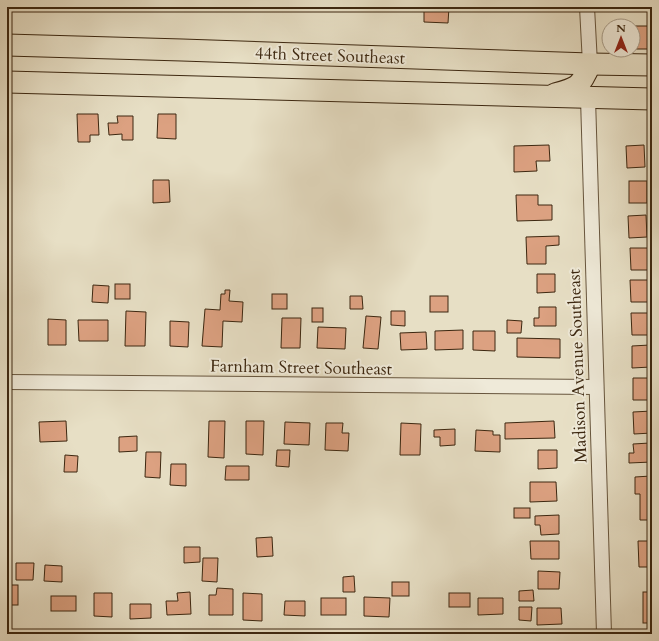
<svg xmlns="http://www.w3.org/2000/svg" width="659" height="641" font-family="Cardo,serif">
  <rect width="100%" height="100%" fill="#e7dfc5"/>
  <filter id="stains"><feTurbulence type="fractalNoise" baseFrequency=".005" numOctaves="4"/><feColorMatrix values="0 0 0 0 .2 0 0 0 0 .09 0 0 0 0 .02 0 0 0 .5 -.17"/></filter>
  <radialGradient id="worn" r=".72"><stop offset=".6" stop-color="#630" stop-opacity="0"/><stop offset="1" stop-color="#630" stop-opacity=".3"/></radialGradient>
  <g fill="#dca181" stroke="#3c2710">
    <path d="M424,7H449L448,23L424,22Z"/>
    <path d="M623,26H652V49H633V26Z"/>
    <path d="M77,114H98L99,135H90V142H78Z"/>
    <path d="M158,114H176V139L157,138Z"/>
    <path d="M117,116H133V140H122V134L109,135L108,123H118Z"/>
    <path d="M549,145L550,161H536L537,171L514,172V146Z"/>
    <path d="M644,145L645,167L627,168L626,146Z"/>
    <path d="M153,180H169L170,202L153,203Z"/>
    <rect x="629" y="181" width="18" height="22"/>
    <path d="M516,195H538V205H552V220L517,221Z"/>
    <path d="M646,215L647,237L629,238L628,216Z"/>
    <path d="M559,236V245L546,246V264H527L526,237Z"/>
    <path d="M630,248H648L649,270H631Z"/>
    <path d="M537,274H555V292L537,293Z"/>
    <path d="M630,280H648L649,302H631Z"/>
    <rect x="115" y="284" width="15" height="15"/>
    <path d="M93,285L109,286L108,303L92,302Z"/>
    <path d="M225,290H230L229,301L243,302L242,322L223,321L222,347L202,346L205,309L220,310L221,294H225Z"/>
    <rect x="272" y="294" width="15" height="15"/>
    <path d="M350,296H362L363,309H350Z"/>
    <rect x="430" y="296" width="18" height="16"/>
    <path d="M539,307H556V326H534V318H539Z"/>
    <rect x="312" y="308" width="11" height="14"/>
    <path d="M126,311L146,312L145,346H125Z"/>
    <path d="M391,311H405V326L391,325Z"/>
    <path d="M631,313H650V335H632Z"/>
    <path d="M366,316L381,317L378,349L363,348Z"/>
    <path d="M282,318H301L300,348H281Z"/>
    <path d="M48,319L66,320V345H48Z"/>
    <path d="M78,320H108V341H79Z"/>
    <path d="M507,320L522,321L521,333H507Z"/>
    <path d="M170,321L189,322L188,347L170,346Z"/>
    <path d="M318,327L346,328L345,349L317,348Z"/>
    <path d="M463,330V349L435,350V331Z"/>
    <path d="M473,331H495V351L473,350Z"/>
    <path d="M426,332L427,349L401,350L400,333Z"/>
    <path d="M517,338L560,339V358L517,357Z"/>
    <path d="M650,345L651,367L632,368V346Z"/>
    <path d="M633,378H651L652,400H633Z"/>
    <path d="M652,411V433L634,434L633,412Z"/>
    <path d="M66,421L67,441L40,442L39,422Z"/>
    <path d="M209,421H225L224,458L208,457Z"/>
    <path d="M246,421H264L263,455L246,454Z"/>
    <path d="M554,421L555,438L505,439V423Z"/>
    <path d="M285,422L310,423L309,445L284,444Z"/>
    <path d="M326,423H343L342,433H349L348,451L325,450Z"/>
    <path d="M401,423L421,424L420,455H400Z"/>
    <path d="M455,429V445L440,446V437H434V430Z"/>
    <path d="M476,430L493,431V435H500V452L475,451Z"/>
    <path d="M137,436V451L119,452V437Z"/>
    <path d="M650,443V450H652V462L629,463V453H634L633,444Z"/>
    <path d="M277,450H290L289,467L276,466Z"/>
    <path d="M538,450H557V468L538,469Z"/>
    <path d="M146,452H161L160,478L145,477Z"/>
    <path d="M65,455L78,456L77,472H64Z"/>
    <path d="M171,464H186V486L170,485Z"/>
    <path d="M226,466H249V480H225Z"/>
    <path d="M651,476L652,520H640V494H635V477Z"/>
    <path d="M530,482H556L557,501L530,502Z"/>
    <rect x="514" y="508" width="16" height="10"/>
    <path d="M559,515V534L541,535L540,525H535V516Z"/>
    <path d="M272,537L273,556L257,557L256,538Z"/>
    <path d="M530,541H559V559H531Z"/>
    <path d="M638,541H652V567H639Z"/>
    <path d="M184,547H200V562L184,563Z"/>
    <path d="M203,558H218L217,582L202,581Z"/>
    <path d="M16,563H34L33,580H16Z"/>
    <path d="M45,565L62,566V582L44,581Z"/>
    <path d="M538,571L560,572L559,589H538Z"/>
    <path d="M354,576L355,592H343V577Z"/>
    <rect x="392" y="582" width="17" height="14"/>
    <rect x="7" y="585" width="11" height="20"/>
    <path d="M217,588L233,589V615H209V595H216Z"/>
    <path d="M533,590L534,601H519V591Z"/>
    <path d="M190,592L191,614L167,615L166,601H178L177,593Z"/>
    <rect x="643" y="592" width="9" height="31"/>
    <path d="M94,593H112V617L94,616Z"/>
    <path d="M243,593L262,594V621L243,620Z"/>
    <rect x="449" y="593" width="21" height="14"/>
    <rect x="51" y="596" width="25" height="15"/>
    <path d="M364,597L390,598L389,617L364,616Z"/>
    <rect x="321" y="598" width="25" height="17"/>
    <path d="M478,598H503V614L478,615Z"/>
    <path d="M285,601H305V616L284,615Z"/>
    <path d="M130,604H151V618L130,619Z"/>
    <path d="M519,607H532L531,621L519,620Z"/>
    <path d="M537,608H561L562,624L537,625Z"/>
  </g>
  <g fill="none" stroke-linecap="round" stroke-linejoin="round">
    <defs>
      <g id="street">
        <path d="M587,7L590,64"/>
        <path d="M588,98L604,634"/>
        <path d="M7,382L596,387"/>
      </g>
      <g id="primary">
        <path d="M7,45L182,50L590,64L652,65"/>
        <path d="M7,82L652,99"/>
        <path d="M555,94C577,88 581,87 590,64"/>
      </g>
    </defs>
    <use href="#street" stroke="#67553d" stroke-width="16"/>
    <use href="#primary" stroke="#3c2710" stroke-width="23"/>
    <use href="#street" stroke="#efead9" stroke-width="14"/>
    <use href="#primary" stroke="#e7dfc5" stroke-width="21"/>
  </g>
  <g text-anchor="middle" stroke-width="4" stroke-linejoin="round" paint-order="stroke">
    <g font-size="17" fill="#3c2710" stroke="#efead9">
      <text transform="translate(330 55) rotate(2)" y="6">44th Street Southeast</text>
      <text transform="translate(577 366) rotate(-92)" y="6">Madison Avenue Southeast</text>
      <text transform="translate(301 367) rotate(1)" y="6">Farnham Street Southeast</text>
    </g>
  </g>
  <rect width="659" height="641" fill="none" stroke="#e7dfc5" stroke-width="24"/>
  <rect x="8" y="8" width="643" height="625" fill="none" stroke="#3c2710" stroke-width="2"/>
  <rect x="12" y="12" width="635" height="617" fill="none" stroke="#3c2710"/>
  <g transform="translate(621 38)"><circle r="19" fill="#efead9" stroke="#a79c89"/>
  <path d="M0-3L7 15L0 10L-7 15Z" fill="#8f2418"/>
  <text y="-6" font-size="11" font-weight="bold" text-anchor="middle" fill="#3c2710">N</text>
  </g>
  <rect width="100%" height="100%" filter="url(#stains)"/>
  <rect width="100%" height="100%" fill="url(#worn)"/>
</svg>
